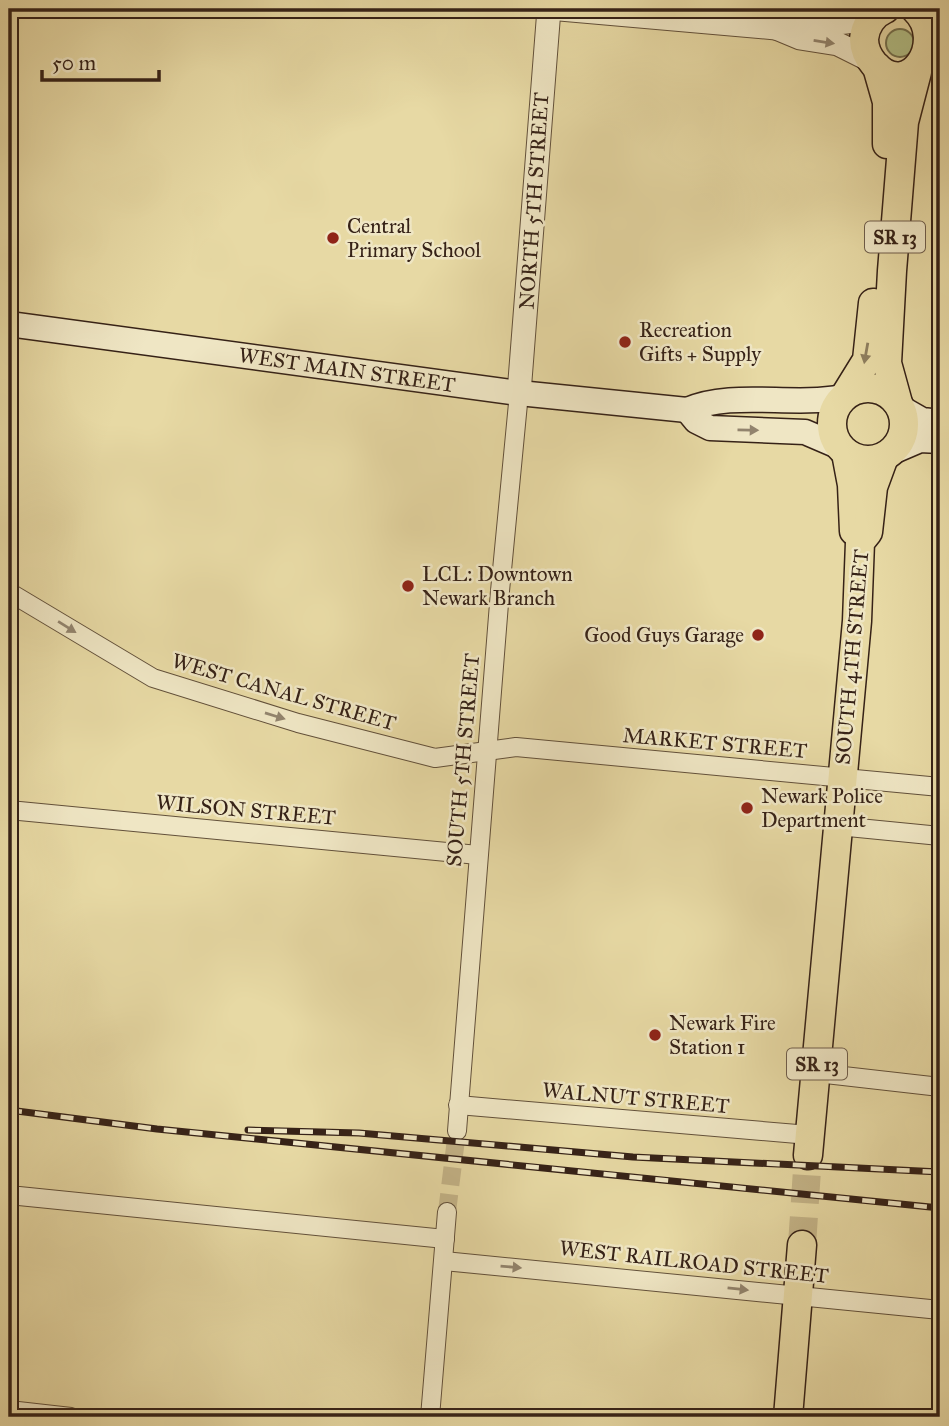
<svg xmlns="http://www.w3.org/2000/svg" width="949" height="1426" font-family="'IM FELL Great Primer',serif">
  <rect width="100%" height="100%" fill="#e7d9a4"/>
  <filter id="stains"><feTurbulence type="fractalNoise" baseFrequency=".00286" numOctaves="4"/><feColorMatrix values="0 0 0 0 .2 0 0 0 0 .09 0 0 0 0 .02 0 0 0 .5 -.17"/></filter>
  <radialGradient id="worn" r=".72"><stop offset=".6" stop-color="#630" stop-opacity="0"/><stop offset="1" stop-color="#630" stop-opacity=".3"/></radialGradient>
  <circle fill="#b3c087" stroke="#74714f" stroke-width="2" cx="900" cy="43" r="14"/>
  <g fill="none" stroke-linecap="round" stroke-linejoin="round">
    <path stroke="#c4b488" stroke-width="18" stroke-dasharray="18 9" stroke-linecap="butt" d="M447,1212L457,1131"/>
    <path stroke="#c4b488" stroke-width="28" stroke-dasharray="28 14" stroke-linecap="butt" d="M802,1245L808,1155"/>
    <defs>
      <g id="minor">
        <path d="M9,592L153,678L298,723L435,758L516,747L940,787"/>
        <path d="M9,810L478,855"/>
        <path d="M838,826L940,836"/>
        <path d="M817,1073L940,1087"/>
        <path d="M458,1105L809,1135"/>
        <path d="M457,1131L500,591L519,393"/>
        <path d="M9,1195L445,1239"/>
        <path d="M444,1261L940,1310"/>
        <path d="M9,1410L71,1417"/>
        <path d="M430,1417L447,1212"/>
      </g>
      <g id="tertiary">
        <path d="M560,9L776,28C809,22 842,26 873,17"/>
        <path d="M776,28L800,38L838,44L870,60"/>
        <path d="M519,393L549,9"/>
      </g>
      <g id="secondary">
        <path d="M9,324L519,393L687,410"/>
        <path d="M901,408L922,420L940,422"/>
        <path d="M687,410L696,421L710,428L805,432L840,447"/>
        <path d="M687,410C732,390 792,407 842,397"/>
        <path d="M892,452L920,440L940,441"/>
      </g>
      <g id="primary">
        <path d="M885,9C873,14 865,26 864,39C864,48 868,57 874,64C909,103 949,41 915,9"/>
        <path d="M877,67L887,102V144"/>
        <circle cx="868" cy="424" r="36"/>
        <path d="M846,394L867,360L873,303"/>
        <path d="M898,403L887,363L892,271L904,122L917,72"/>
        <path d="M846,453L852,485L854,531"/>
        <path d="M808,1155L857,621L860,542L868,532L873,487L884,457"/>
        <path d="M788,1417L802,1245"/>
      </g>
    </defs>
    <use href="#minor" stroke="#62503a" stroke-width="20"/>
    <use href="#tertiary" stroke="#62503a" stroke-width="25"/>
    <use href="#secondary" stroke="#362217" stroke-width="27"/>
    <use href="#primary" stroke="#362217" stroke-width="31"/>
    <use href="#minor" stroke="#efe6c4" stroke-width="18"/>
    <use href="#tertiary" stroke="#efe6c4" stroke-width="23"/>
    <use href="#secondary" stroke="#efe6c4" stroke-width="24"/>
    <use href="#primary" stroke="#e7d9a4" stroke-width="28"/>
    <defs>
      <g id="rail">
        <path d="M9,1110L157,1129L940,1208"/>
        <path d="M248,1130L359,1133L633,1157L940,1172"/>
      </g>
    </defs>
    <use href="#rail" stroke="#362217" stroke-width="7"/>
    <use href="#rail" stroke="#efe6c4" stroke-width="4.5" stroke-dasharray="13" stroke-linecap="butt"/>
  </g>
  <defs><path id="oneway-solid" d="M-6-.8H1V-3.2L6.5 0L1 3.2V.8H-6Z" transform="scale(1.75)"/></defs>
  <g fill="#92846e">
    <use href="#oneway-solid" transform="translate(824 42) rotate(9)"/>
    <use href="#oneway-solid" transform="translate(748 430) rotate(1)"/>
    <use href="#oneway-solid" transform="translate(67 627) rotate(32)"/>
    <use href="#oneway-solid" transform="translate(275 716) rotate(17)"/>
    <use href="#oneway-solid" transform="translate(511 1267) rotate(5)"/>
    <use href="#oneway-solid" transform="translate(738 1289) rotate(6)"/>
  </g>
  <use fill="#8e7e5e" href="#oneway-solid" transform="translate(866 353) rotate(100)"/>
  <g fill="#8f2418" stroke="#efe6c4" stroke-width="2.5">
    <circle cx="333" cy="238" r="7"/>
    <circle cx="625" cy="342" r="7"/>
    <circle cx="408" cy="586" r="7"/>
    <circle cx="758" cy="635" r="7"/>
    <circle cx="747" cy="808" r="7"/>
    <circle cx="655" cy="1035" r="7"/>
  </g>
  <g text-anchor="middle" stroke-width="5" stroke-linejoin="round" paint-order="stroke">
    <g fill="#efe6c4" stroke="#6e5d4b" stroke-width="2">
      <rect x="865" y="221.5" width="60" height="31" rx="5"/>
      <rect x="787" y="1048.5" width="60" height="31" rx="5"/>
    </g>
    <g font-size="19" font-weight="bold" fill="#362217">
      <text x="895" y="244">SR 13</text>
      <text x="817" y="1071">SR 13</text>
    </g>
    <g font-size="21" fill="#362217" stroke="#efe6c4">
      <text transform="translate(534 201) rotate(-86)" y="7">NORTH 5TH STREET</text>
      <text transform="translate(347 370) rotate(8)" y="7">WEST MAIN STREET</text>
      <text transform="translate(852 657) rotate(-85)" y="7">SOUTH 4TH STREET</text>
      <text transform="translate(284 692) rotate(16)" y="7">WEST CANAL STREET</text>
      <text transform="translate(715 743) rotate(5)" y="7">MARKET STREET</text>
      <text transform="translate(463 760) rotate(-85)" y="7">SOUTH 5TH STREET</text>
      <text transform="translate(246 810) rotate(5)" y="7">WILSON STREET</text>
      <text transform="translate(636 1098) rotate(5)" y="7">WALNUT STREET</text>
      <text transform="translate(694 1262) rotate(6)" y="7">WEST RAILROAD STREET</text>
    </g>
    <g font-size="21" fill="#362217" stroke="#efe6c4" text-anchor="start">
      <text x="347" y="233">Central<tspan x="347" dy="24">Primary School</tspan></text>
      <text x="639" y="337">Recreation<tspan x="639" dy="24">Gifts + Supply</tspan></text>
      <text x="422" y="581">LCL: Downtown<tspan x="422" dy="24">Newark Branch</tspan></text>
      <text x="744" y="642" text-anchor="end">Good Guys Garage</text>
      <text x="761" y="803">Newark Police<tspan x="761" dy="24">Department</tspan></text>
      <text x="669" y="1030">Newark Fire<tspan x="669" dy="24">Station 1</tspan></text>
    </g>
  </g>
  <rect width="949" height="1426" fill="none" stroke="#e7d9a4" stroke-width="35"/>
  <rect x="10" y="10" width="928" height="1405" fill="none" stroke="#362217" stroke-width="3.5"/>
  <rect x="18" y="18" width="914" height="1391" fill="none" stroke="#362217" stroke-width="2"/>
  <path d="M42 70v10h117v-10" fill="none" stroke="#362217" stroke-width="3.5"/>
  <text x="52" y="70" font-size="21" fill="#362217" stroke="#efe6c4" stroke-width="5" paint-order="stroke">50 m</text>
  <rect width="100%" height="100%" filter="url(#stains)"/>
  <rect width="100%" height="100%" fill="url(#worn)"/>
</svg>
